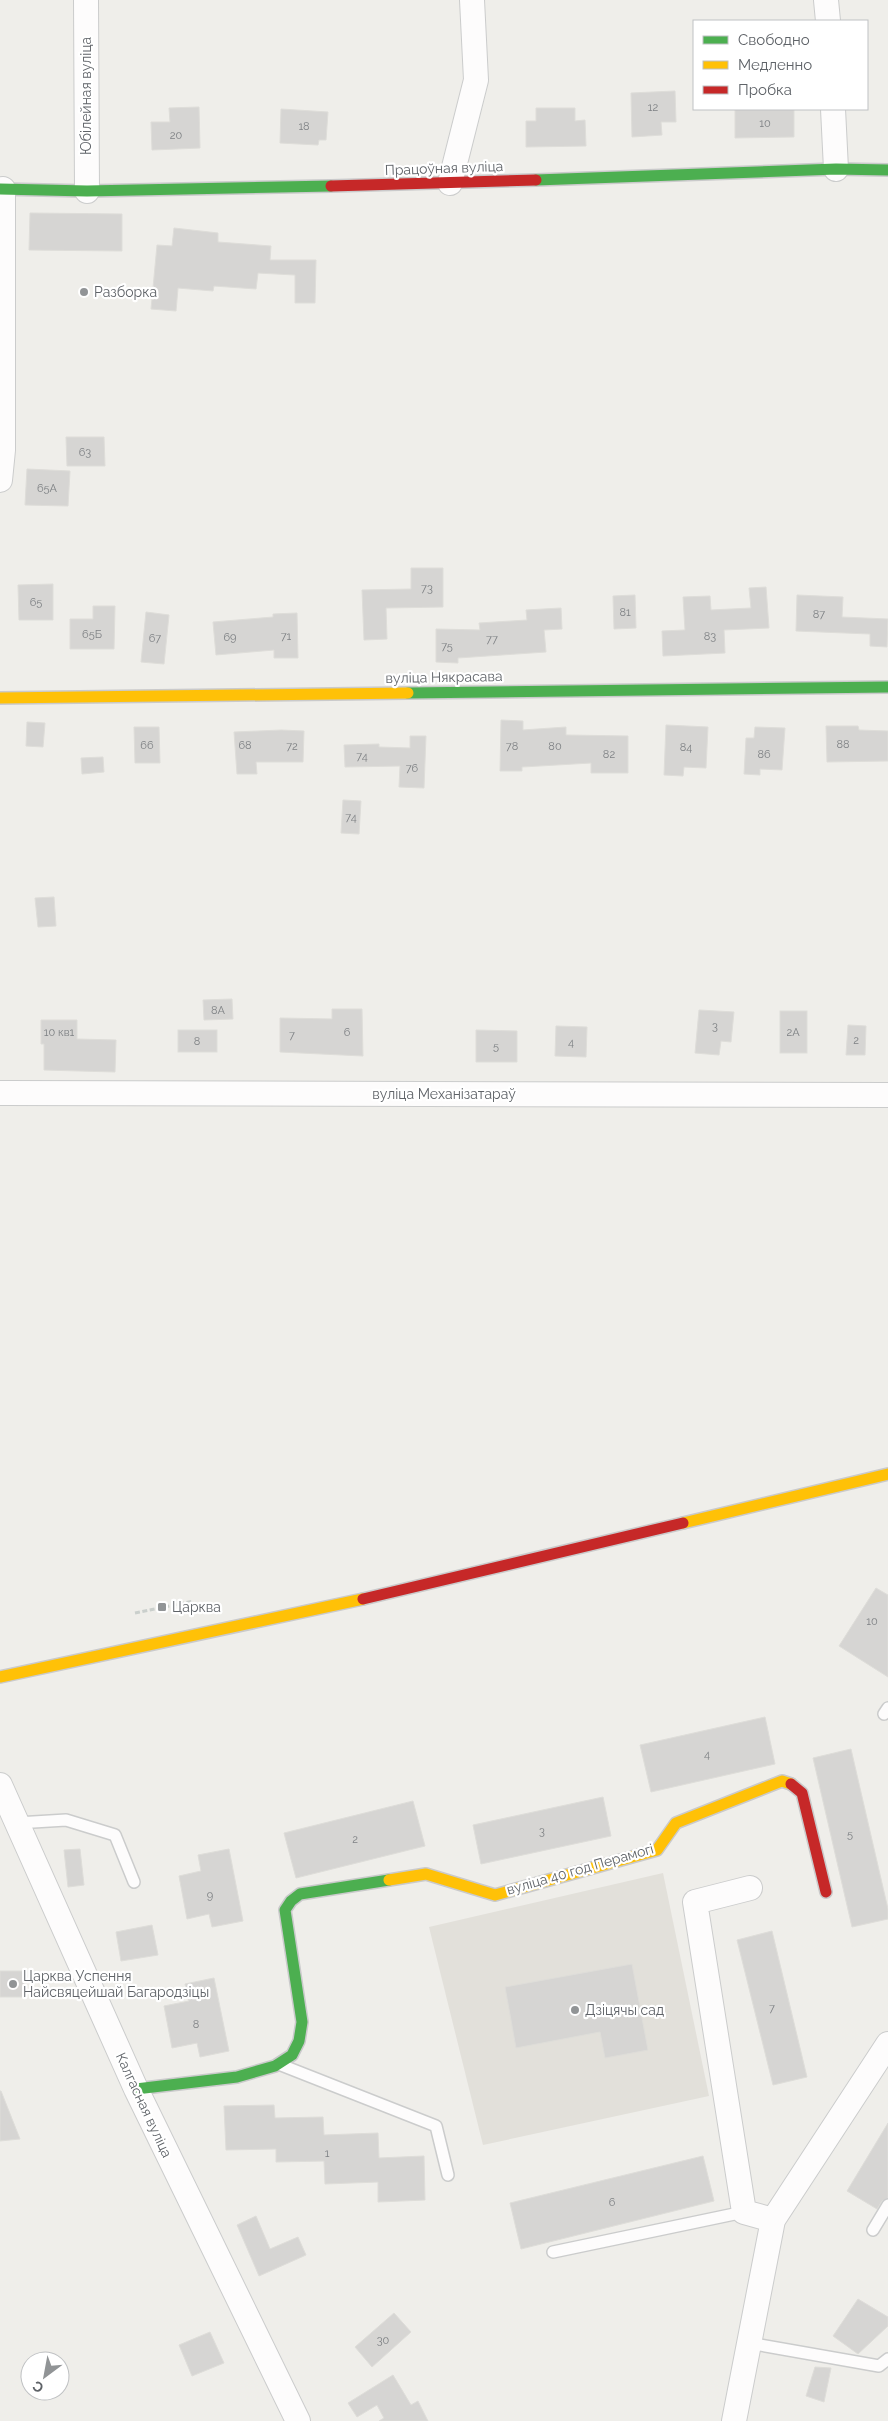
<svg xmlns="http://www.w3.org/2000/svg" width="888" height="2421" font-family="Raleway,sans-serif">
  <rect width="100%" height="100%" fill="#efeeea"/>
  <path fill="#e2e0da" d="M663,1873L709,2096L483,2145L429,1927Z"/>
  <g fill="#d6d5d3" stroke="#deddd9">
    <path d="M675,91L676,122H661L662,135L632,137L631,93Z"/>
    <path d="M199,107L200,148L152,150L151,122H170L169,108Z"/>
    <path d="M536,108H575V121L585,120L586,146L526,147V121H536Z"/>
    <path d="M281,109L328,112L326,140H319L318,145L280,143Z"/>
    <path d="M735,109H794V137L735,138Z"/>
    <path d="M30,213L122,214V251L29,250Z"/>
    <path d="M174,228L218,233V242L271,246L270,260H316L315,303H295V275L258,273L256,289L214,286L213,291L178,288L176,311L151,309L157,245L172,246Z"/>
    <path d="M66,437H104L105,466H67Z"/>
    <path d="M27,469L70,471L68,506L25,505Z"/>
    <path d="M411,568H443V607L386,608L387,639L364,640L362,590L411,589Z"/>
    <path d="M53,584V620H19L18,585Z"/>
    <path d="M766,587L769,628L724,630L725,653L663,656L662,631L685,630L683,597L710,596L711,610L751,608L749,588Z"/>
    <path d="M635,595L636,628L614,629L613,596Z"/>
    <path d="M797,595L843,597L842,617L888,619L887,647L870,646V634L796,631Z"/>
    <path d="M93,606H115L114,649H70V619H93Z"/>
    <path d="M561,608L562,629L544,630L546,652L458,658V663L436,662V629L480,630L479,623L527,620L526,610Z"/>
    <path d="M146,612L169,615L164,664L141,662Z"/>
    <path d="M297,613L298,658H274V650L216,655L213,622L273,617V614Z"/>
    <path d="M501,720L523,721V730L566,727V735L628,736V773H591V763L522,767V771H500Z"/>
    <path d="M27,722L45,723L43,747L26,746Z"/>
    <path d="M666,725L708,727L706,768L684,767L683,776L664,775Z"/>
    <path d="M826,726H858L859,730L888,731V761L827,762Z"/>
    <path d="M134,727H159L160,763H135Z"/>
    <path d="M755,727L785,728L782,770L760,769V775L744,774L746,738H754Z"/>
    <path d="M281,730L304,731L303,762H256L257,774H237L234,732Z"/>
    <path d="M410,736H426L424,788L399,787L400,766L345,767L344,745L379,744V747L410,748Z"/>
    <path d="M103,757L104,772L82,774L81,758Z"/>
    <path d="M343,800L361,801L359,834L341,833Z"/>
    <path d="M54,897L56,926L38,927L35,898Z"/>
    <path d="M232,999L233,1019L204,1020L203,1000Z"/>
    <path d="M332,1009H362L363,1056L280,1052V1018L332,1019Z"/>
    <path d="M699,1010L734,1012L731,1042L721,1041L719,1055L695,1053Z"/>
    <rect x="780" y="1011" width="27" height="42"/>
    <path d="M41,1020H77V1039L116,1040L115,1072L44,1070V1044H41Z"/>
    <path d="M848,1025L866,1026L865,1055H846Z"/>
    <path d="M556,1026L587,1027L586,1057L555,1056Z"/>
    <rect x="178" y="1030" width="39" height="22"/>
    <path d="M476,1030L517,1031V1062H476Z"/>
    <path d="M876,1588L888,1595V1677L839,1646Z"/>
    <path d="M765,1717L775,1764L651,1792L640,1745Z"/>
    <path d="M851,1749L888,1909V1919L852,1927L813,1758Z"/>
    <path d="M603,1797L611,1836L481,1864L473,1825Z"/>
    <path d="M413,1801L425,1846L296,1878L284,1833Z"/>
    <path d="M80,1849L84,1885L68,1887L64,1850Z"/>
    <path d="M229,1849L243,1921L212,1927L209,1914L187,1919L179,1876L201,1871L198,1855Z"/>
    <path d="M152,1925L158,1955L121,1961L116,1932Z"/>
    <path d="M772,1931L807,2077L773,2085L737,1940Z"/>
    <path d="M632,1964L648,2050L605,2058L600,2032L516,2048L505,1987Z"/>
    <rect x="0" y="1971" width="25" height="26"/>
    <path d="M214,1978L229,2051L200,2057L197,2043L172,2048L164,2006L189,2001L185,1984Z"/>
    <path d="M0,2091H1L20,2139L0,2141Z"/>
    <path d="M274,2105L275,2118L323,2117L324,2135L378,2133L379,2158L424,2156L425,2200L378,2202V2182L325,2184L324,2161L276,2162V2149L226,2150L224,2106Z"/>
    <path d="M888,2123V2198L882,2201L877,2209L847,2191Z"/>
    <path d="M703,2156L714,2201L521,2249L510,2203Z"/>
    <path d="M256,2216L270,2249L298,2237L306,2255L259,2276L237,2225Z"/>
    <path d="M858,2299L888,2317V2326L858,2354L833,2336Z"/>
    <path d="M394,2313L411,2332L372,2367L355,2347Z"/>
    <path d="M210,2332L224,2363L192,2376L179,2345Z"/>
    <path d="M815,2367L831,2368L824,2402L806,2396Z"/>
    <path d="M393,2375L411,2405L418,2401L428,2421H379L384,2418L377,2405L357,2417L348,2403Z"/>
  </g>
  <g fill="none" stroke-linecap="round" stroke-linejoin="round">
    <defs>
      <g id="lane">
        <path d="M884,1714L888,1708"/>
        <path d="M17,1823L66,1820L115,1835L134,1882"/>
        <path d="M281,2065L436,2126L448,2175"/>
        <path d="M873,2230L888,2205"/>
        <path d="M553,2252L744,2212"/>
        <path d="M749,2343L879,2366L888,2359"/>
      </g>
      <g id="street">
        <path d="M86,0L87,191"/>
        <path d="M826,0L828,21"/>
        <path d="M833,109L836,169"/>
        <path d="M450,183L476,80L472,0"/>
        <path d="M0,480L3,450V189"/>
        <path d="M0,1093L888,1095"/>
        <path d="M0,1785L136,2089L298,2421"/>
        <path d="M750,1888L695,1902L744,2212L773,2220"/>
        <path d="M734,2421L773,2220L888,2044"/>
      </g>
      <g id="fast">
        <path d="M536,180L836,169L888,170"/>
        <path d="M0,189L87,191L331,186"/>
        <path d="M408,693L888,687"/>
        <path d="M136,2089L237,2077L275,2066L292,2055L299,2041L302,2022L285,1910L291,1901L300,1894L389,1880"/>
      </g>
      <g id="slow">
        <path d="M0,698L408,693"/>
        <path d="M683,1523L888,1474"/>
        <path d="M0,1677L363,1599"/>
        <path d="M389,1880L426,1874L495,1895L657,1850L676,1823L782,1781L791,1784"/>
      </g>
      <g id="jam">
        <path d="M331,186L536,180"/>
        <path d="M363,1599L683,1523"/>
        <path d="M791,1784L802,1793L826,1892"/>
      </g>
    </defs>
    <use href="#lane" stroke="#cbcccc" stroke-width="14"/>
    <use href="#street" stroke="#cbcccc" stroke-width="26"/>
    <use href="#fast" stroke="#cacacb" stroke-width="14"/>
    <use href="#slow" stroke="#cacacb" stroke-width="14"/>
    <use href="#jam" stroke="#cacacb" stroke-width="14"/>
    <path stroke="#cacfcc" stroke-width="3" stroke-dasharray="5 2.5" stroke-linecap="butt" d="M135,1613L193,1601"/>
    <use href="#lane" stroke="#fdfcfc" stroke-width="11"/>
    <use href="#street" stroke="#fdfcfc" stroke-width="24"/>
    <use href="#fast" stroke="#4caf50" stroke-width="11"/>
    <use href="#slow" stroke="#ffc107" stroke-width="11"/>
    <use href="#jam" stroke="#c62828" stroke-width="11"/>
  </g>
  <g fill="#919496" stroke="#fff" stroke-width="2">
    <circle cx="84" cy="292" r="5"/>
    <rect x="157" y="1602" width="10" height="10" rx="2.5"/>
    <circle cx="13" cy="1984" r="5"/>
    <circle cx="575" cy="2010" r="5"/>
  </g>
  <g text-anchor="middle" stroke-width="4.5" stroke-linejoin="round" paint-order="stroke">
    <g font-size="11" fill="#7e8184">
      <text x="653" y="111">12</text>
      <text x="765" y="127">10</text>
      <text x="304" y="130">18</text>
      <text x="176" y="139">20</text>
      <text x="85" y="456">63</text>
      <text x="47" y="492">65А</text>
      <text x="427" y="592">73</text>
      <text x="36" y="606">65</text>
      <text x="625" y="616">81</text>
      <text x="819" y="618">87</text>
      <text x="92" y="638">65Б</text>
      <text x="286" y="640">71</text>
      <text x="710" y="640">83</text>
      <text x="230" y="641">69</text>
      <text x="155" y="642">67</text>
      <text x="492" y="643">77</text>
      <text x="447" y="650">75</text>
      <text x="843" y="748">88</text>
      <text x="147" y="749">66</text>
      <text x="245" y="749">68</text>
      <text x="292" y="750">72</text>
      <text x="512" y="750">78</text>
      <text x="555" y="750">80</text>
      <text x="686" y="751">84</text>
      <text x="609" y="758">82</text>
      <text x="764" y="758">86</text>
      <text x="362" y="760">74</text>
      <text x="412" y="772">76</text>
      <text x="351" y="821">74</text>
      <text x="218" y="1014">8А</text>
      <text x="715" y="1030">3</text>
      <text x="59" y="1036">10 кв1</text>
      <text x="347" y="1036">6</text>
      <text x="793" y="1036">2А</text>
      <text x="292" y="1039">7</text>
      <text x="856" y="1044">2</text>
      <text x="197" y="1045">8</text>
      <text x="571" y="1046">4</text>
      <text x="496" y="1050">5</text>
      <text x="872" y="1625">10</text>
      <text x="707" y="1758">4</text>
      <text x="542" y="1835">3</text>
      <text x="850" y="1838">5</text>
      <text x="355" y="1843">2</text>
      <text x="210" y="1899">9</text>
      <text x="772" y="2012">7</text>
      <text x="196" y="2028">8</text>
      <text x="327" y="2157">1</text>
      <text x="612" y="2206">6</text>
      <text x="383" y="2344">30</text>
    </g>
    <g font-size="14" fill="#5f6368" stroke="#fff">
      <text transform="translate(86 96) rotate(-90)" y="5">Юбілейная вуліца</text>
      <text transform="translate(444 168) rotate(-2)" y="5">Працоўная вуліца</text>
      <text transform="translate(444 677) rotate(-1)" y="5">вуліца Някрасава</text>
      <text x="444" y="1099">вуліца Механізатараў</text>
      <text transform="translate(580 1869) rotate(-16)" y="5">вуліца 40 год Перамогі</text>
      <text transform="translate(144 2105) rotate(65)" y="5">Калгасная вуліца</text>
    </g>
    <g font-size="14" fill="#5f6368" stroke="#fff" text-anchor="start">
      <text x="94" y="297">Разборка</text>
      <text x="172" y="1612">Царква</text>
      <text x="23" y="1981">Царква Успення<tspan x="23" dy="16">Найсвяцейшай Багародзіцы</tspan></text>
      <text x="585" y="2015">Дзіцячы сад</text>
    </g>
  </g>
  <rect x="693" y="20" width="175" height="90" fill="#ffffff" stroke="#bfc1c3"/>
  <rect x="703" y="36" width="25" height="8" fill="#4caf50" stroke="#bfc1c3"/>
  <text x="738" y="45" font-size="15" fill="#5f6368">Свободно</text>
  <rect x="703" y="61" width="25" height="8" fill="#ffc107" stroke="#bfc1c3"/>
  <text x="738" y="70" font-size="15" fill="#5f6368">Медленно</text>
  <rect x="703" y="86" width="25" height="8" fill="#c62828" stroke="#bfc1c3"/>
  <text x="738" y="95" font-size="15" fill="#5f6368">Пробка</text>
  <g transform="translate(45 2376) rotate(212)"><circle r="24" fill="#ffffff" stroke="#bfc1c3"/>
  <path d="M0-4L9 19L0 12L-9 19Z" fill="#919496"/>
  <text y="-8" font-size="14" font-weight="bold" text-anchor="middle" fill="#5f6368">С</text>
  </g>
</svg>
